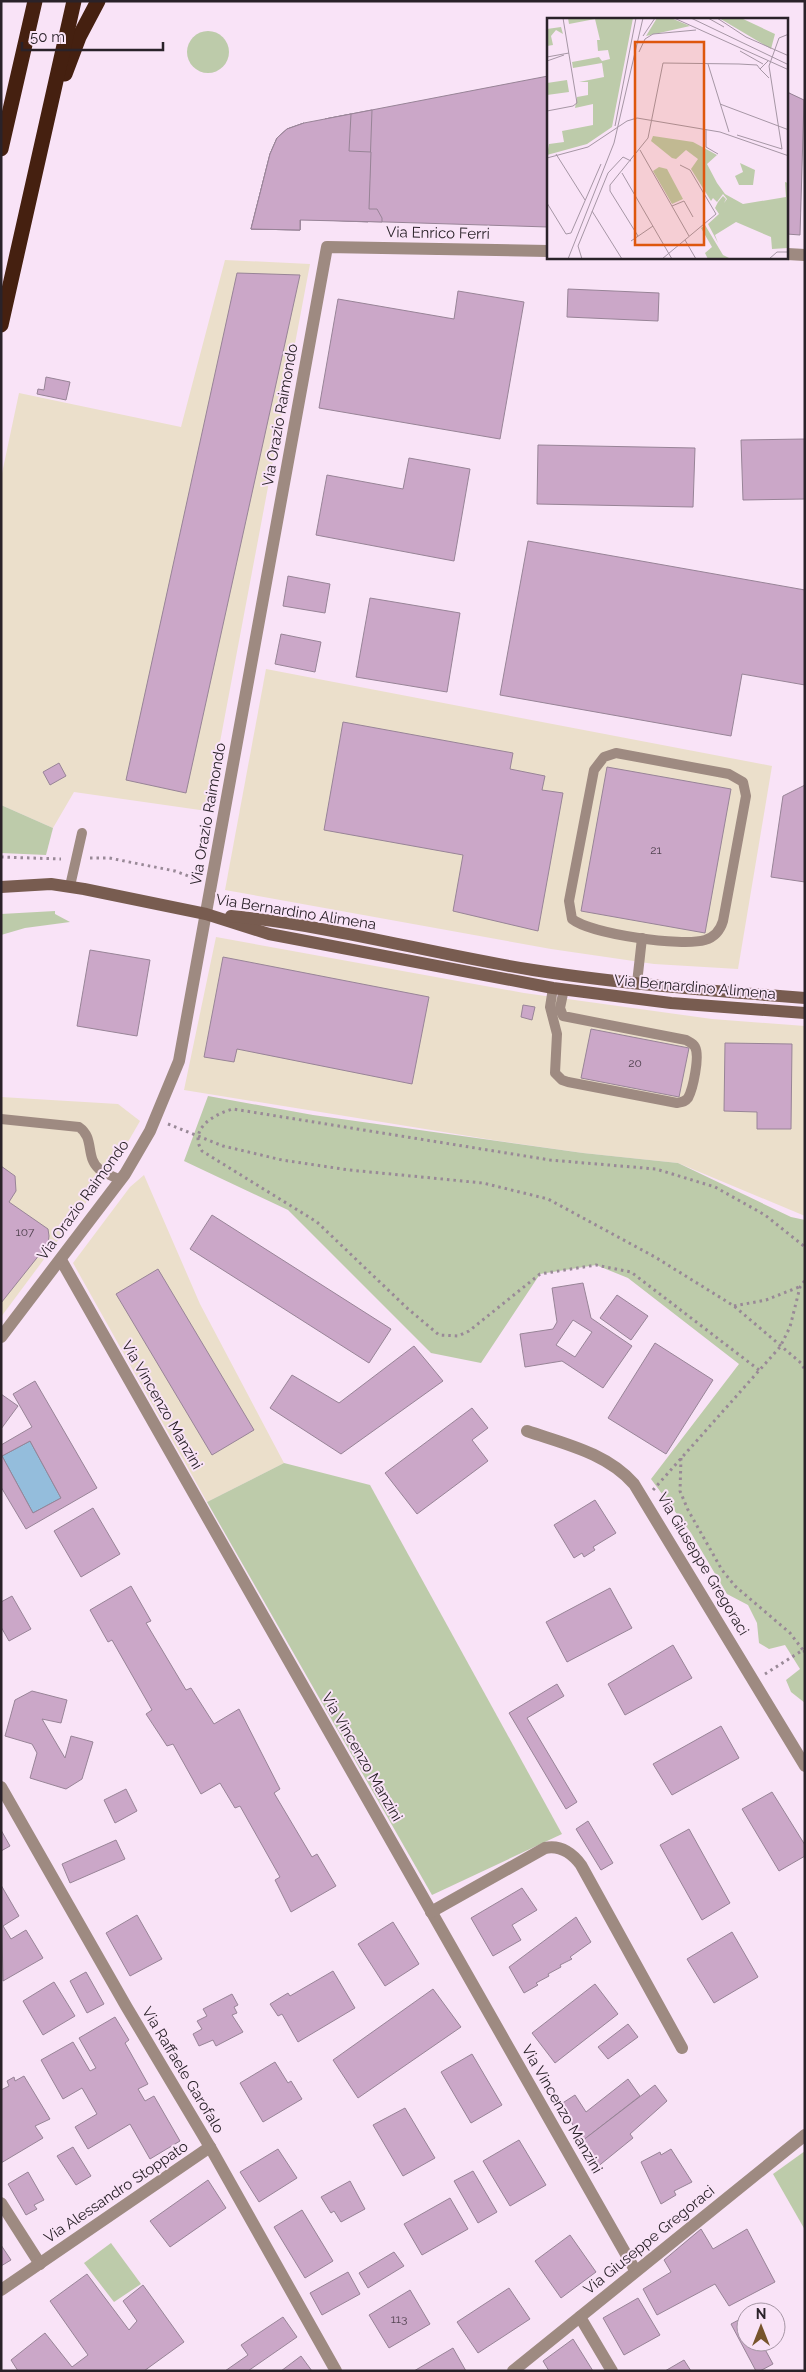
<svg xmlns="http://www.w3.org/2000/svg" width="806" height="2372" font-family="Raleway,sans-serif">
  <rect width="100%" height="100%" fill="#f9e3f7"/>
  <g fill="#ebdfcb">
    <path d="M225,260L310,264L207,811L74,792L53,828L1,805V478L19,393L181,427Z"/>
    <path d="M266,669L772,766L738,969L654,964L551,949L225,890Z"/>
    <path d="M216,937L524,993L712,1019L805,1026V1216L678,1163L583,1153L499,1141L184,1090Z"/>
    <path d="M1,1097L118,1104L140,1121L117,1161L1,1317Z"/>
    <path d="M144,1175L200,1304L284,1463L207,1502L73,1263L130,1187Z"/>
  </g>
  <g fill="#bdcbaa">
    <circle cx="208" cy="52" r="21"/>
    <path d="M1,805L53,828L46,855L1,853Z"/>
    <path d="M55,911V914L70,922L25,928L1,935V914Z"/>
    <path d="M208,1096L313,1115L583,1153L678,1163L791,1217L805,1220V1703L791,1692L786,1680L800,1669L785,1645L769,1649L759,1643L757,1623L748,1605L727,1594L691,1533L651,1479L739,1364L628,1278L596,1265L540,1274L481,1363L431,1353L288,1210L184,1161Z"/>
    <path d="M284,1463L370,1485L562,1834L432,1895L207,1502Z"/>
    <path d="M805,2151V2230L773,2174Z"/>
    <path d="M111,2243L141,2284L114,2302L84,2263Z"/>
  </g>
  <path fill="#94bddc" stroke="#748ea6" d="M30,1441L61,1498L33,1513L2,1456Z"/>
  <g fill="#cba7c8" stroke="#988497" fill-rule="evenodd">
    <path d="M548,76V227L322,220L323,197L301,196L300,230L251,229L270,154L277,138L287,129L304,123L302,139L324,140L325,119Z"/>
    <path d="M787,92L803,101L800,212H787Z"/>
    <path d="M787,92L803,101L800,212H787Z"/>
    <path d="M787,92L804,100L800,235L787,234Z"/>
    <path d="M372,110L368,222L322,220L323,197L301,196L300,230L251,229L270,154L277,138L287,129L304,123L302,139L324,140L325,119Z"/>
    <path d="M351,114L349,151L371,152L369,209H377L382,218V222L300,220V230L251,229L270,154L277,138L287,129L304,123Z"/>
    <path d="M237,273L300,275L186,793L126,780Z"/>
    <path d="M568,289L659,293L658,321L567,317Z"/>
    <path d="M458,291L524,302L500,439L319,408L338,299L454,319Z"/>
    <path d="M46,377L70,382L66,400L37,394L38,389L44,390Z"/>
    <path d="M805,439V499L743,500L741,440Z"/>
    <path d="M538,445L695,448L693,507L537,504Z"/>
    <path d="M409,458L470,469L454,561L316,535L327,475L403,489Z"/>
    <path d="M528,541L805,590V685L742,674L731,736L500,695Z"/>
    <path d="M288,576L330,584L325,613L283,606Z"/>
    <path d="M370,598L460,613L447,692L356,677Z"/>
    <path d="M281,634L321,642L315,672L275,664Z"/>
    <path d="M343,722L513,753L510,769L545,776L542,790L563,793L538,931L453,911L463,855L324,830Z"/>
    <path d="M59,763L66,776L50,785L43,772Z"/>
    <path d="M607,767L731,789L705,933L581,911Z"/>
    <path d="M805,785V882L771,877L783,796Z"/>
    <path d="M90,950L150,960L137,1036L77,1026Z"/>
    <path d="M223,957L429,997L412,1084L237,1049L234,1062L204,1057Z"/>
    <path d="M523,1005L535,1007L532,1020L521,1017Z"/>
    <path d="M591,1029L689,1048L679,1097L581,1078Z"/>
    <path d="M725,1043L792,1044L791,1129H757V1112L724,1111Z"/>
    <path d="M1,1166L15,1176L16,1191L9,1202L48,1229L49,1236L48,1244L1,1303Z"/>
    <path d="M212,1215L391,1329L369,1363L190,1249Z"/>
    <path d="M158,1269L254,1430L212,1455L116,1294Z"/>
    <path d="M583,1283L591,1318L632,1346L603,1388L562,1361L525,1367L520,1334L553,1329L557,1322L552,1288ZM573,1320L592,1332L575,1357L556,1345Z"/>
    <path d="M617,1295L648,1316L631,1340L600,1318Z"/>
    <path d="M655,1343L713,1380L666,1454L608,1418Z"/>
    <path d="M414,1346L443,1381L341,1454L270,1408L292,1375L339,1403Z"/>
    <path d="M35,1381L97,1488L26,1529L1,1487V1445L32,1427L13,1394ZM30,1441L61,1498L33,1513L2,1456Z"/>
    <path d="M1,1394L18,1406L1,1429Z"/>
    <path d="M472,1408L488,1428L472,1440L488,1461L417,1514L385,1473Z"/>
    <path d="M595,1500L616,1533L593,1547L595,1550L584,1557L582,1553L574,1558L554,1525Z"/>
    <path d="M93,1508L120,1554L81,1577L54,1531Z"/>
    <path d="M131,1586L151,1621L146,1623L186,1690L191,1688L214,1724L239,1709L280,1789L274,1793L312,1857L317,1854L336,1886L291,1912L275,1880L280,1877L240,1806L235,1808L220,1783L201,1794L173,1744L167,1746L146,1714L152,1710L112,1640L108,1642L90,1610Z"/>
    <path d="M610,1588L632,1628L567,1662L546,1622Z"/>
    <path d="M12,1596L31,1629L9,1641L1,1627V1602Z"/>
    <path d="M673,1645L692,1678L625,1715L608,1684Z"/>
    <path d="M557,1684L564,1696L527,1718L577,1802L566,1809L509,1713Z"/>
    <path d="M32,1691L67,1700L61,1723L42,1719L65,1758L71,1736L93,1742L82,1779L66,1789L30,1778L37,1753L32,1744L5,1736L15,1700Z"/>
    <path d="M721,1726L739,1758L672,1795L653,1764Z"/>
    <path d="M126,1789L137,1811L115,1823L104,1800Z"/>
    <path d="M772,1792L805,1845V1856L779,1871L742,1809Z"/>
    <path d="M588,1821L613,1863L601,1870L576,1829Z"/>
    <path d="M689,1829L730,1903L702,1920L660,1845Z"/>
    <path d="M1,1830L10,1846L1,1851Z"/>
    <path d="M116,1840L125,1859L70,1883L62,1864Z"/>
    <path d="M1,1885L19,1916L3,1926L11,1939L26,1930L43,1958L3,1981Z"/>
    <path d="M522,1888L537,1910L512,1925L521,1940L493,1956L471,1918Z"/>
    <path d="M137,1915L162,1959L130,1976L106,1933Z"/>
    <path d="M576,1917L591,1942L570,1957L572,1959L560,1965L561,1967L548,1974L549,1976L536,1983L538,1985L524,1993L509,1967Z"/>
    <path d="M393,1922L419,1964L385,1986L358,1944Z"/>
    <path d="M732,1932L758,1977L714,2003L687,1959Z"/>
    <path d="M333,1971L355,2008L298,2042L282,2014L278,2016L270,2004L288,1993L290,1996Z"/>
    <path d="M86,1972L104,2004L87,2013L70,1981Z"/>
    <path d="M54,1982L75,2016L43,2035L23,2001Z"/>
    <path d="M595,1984L618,2014L555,2063L532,2033Z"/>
    <path d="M433,1989L461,2027L358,2098L333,2060Z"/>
    <path d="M232,1994L238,2005L234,2007L237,2013L232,2015L243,2032L216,2046L213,2040L199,2046L193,2034L202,2029L197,2021L207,2016L203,2009Z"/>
    <path d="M115,2017L129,2040L125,2043L148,2084L138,2089L145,2101L154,2096L180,2141L150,2159L130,2124L88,2149L75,2127L97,2114L82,2088L63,2099L41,2060L73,2042L90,2071L96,2068L79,2038Z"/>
    <path d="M628,2024L638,2037L608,2059L598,2047Z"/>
    <path d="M472,2054L502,2105L471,2123L441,2072Z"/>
    <path d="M275,2062L288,2083L291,2081L302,2099L263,2122L240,2083Z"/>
    <path d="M24,2076L50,2119L35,2126L43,2138L1,2163V2090L9,2086L7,2081L14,2077L15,2081Z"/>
    <path d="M628,2079L640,2096L582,2141L561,2104L575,2095L586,2112Z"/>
    <path d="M655,2085L667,2101L630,2134L633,2138L596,2168L582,2141Z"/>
    <path d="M405,2108L435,2158L403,2176L373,2125Z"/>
    <path d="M519,2140L546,2185L510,2206L483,2161Z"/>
    <path d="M73,2147L91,2176L76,2185L57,2156Z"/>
    <path d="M278,2149L297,2178L259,2202L240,2172Z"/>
    <path d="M671,2149L692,2182L674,2191L676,2195L661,2204L641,2162L660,2152L661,2155Z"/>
    <path d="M473,2171L497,2212L478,2223L454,2181Z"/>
    <path d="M28,2172L44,2200L34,2205L37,2209L26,2215L8,2184Z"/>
    <path d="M208,2180L226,2208L170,2247L150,2221Z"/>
    <path d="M350,2181L365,2209L341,2222L334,2211L331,2213L321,2197Z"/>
    <path d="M450,2198L468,2229L422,2255L404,2224Z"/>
    <path d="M302,2210L333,2261L305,2278L274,2227Z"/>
    <path d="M701,2229L713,2249L747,2229L775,2282L729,2306L715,2284L657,2315L643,2289L671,2272L664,2260Z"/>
    <path d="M570,2235L596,2272L561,2298L535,2261Z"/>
    <path d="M1,2245L11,2260L1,2266Z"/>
    <path d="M394,2252L404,2266L368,2288L359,2273Z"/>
    <path d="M348,2272L360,2294L322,2315L310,2293Z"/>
    <path d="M87,2274L129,2330L137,2321L123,2301L143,2285L184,2342L144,2371H18L11,2360L45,2333L72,2367L88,2355L50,2301Z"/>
    <path d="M509,2288L530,2319L478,2353L457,2322Z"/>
    <path d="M410,2290L430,2324L389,2348L369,2315Z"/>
    <path d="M638,2298L660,2335L624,2355L603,2318Z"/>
    <path d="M746,2316V2342H761L773,2364L760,2371H756L731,2324Z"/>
    <path d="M283,2317L297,2337L248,2371H225L248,2355L241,2345Z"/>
    <path d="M573,2339L593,2371H549L543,2361Z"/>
    <path d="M453,2348L466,2371H414Z"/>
    <path d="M301,2356L312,2371H281Z"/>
    <path d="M684,2360L691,2371H665Z"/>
  </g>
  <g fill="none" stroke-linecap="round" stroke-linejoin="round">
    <g stroke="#998997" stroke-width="3" stroke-dasharray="2.5 4" stroke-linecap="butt">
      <path d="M1,857L61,859"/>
      <path d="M90,858H109L175,871L199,880"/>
      <path d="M168,1124L223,1146L282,1160L349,1170L483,1183L548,1199L655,1257L734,1306L801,1363L805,1370"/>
      <path d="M734,1306L766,1300L799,1287"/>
      <path d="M759,1370L631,1272L596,1265L540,1274L469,1331L458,1336L439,1335L407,1308L317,1222L202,1151C188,1129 214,1114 233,1109L550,1160L656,1169L715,1187L765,1215L805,1247"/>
      <path d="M681,1458L680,1491L688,1510L722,1570L735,1586L790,1633L803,1650L765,1674"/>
      <path d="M653,1490L780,1347L790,1327L800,1287L805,1280"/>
      <path d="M804,1650L805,1656"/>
    </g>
    <g stroke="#9e8a81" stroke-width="10">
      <path d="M616,753L729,774L743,782L746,796L723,921C720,931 715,937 705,940C682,947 591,934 572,919L569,901L594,770L604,757Z"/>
      <path d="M70,886L82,833"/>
      <path d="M637,983L642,938"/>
      <path d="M553,988L550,1007L557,1034L555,1073L562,1080L568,1082L677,1103C682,1102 685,1102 688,1098C693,1089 700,1056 695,1047C693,1043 689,1042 686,1040L563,1016L560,1008L564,989"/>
      <path d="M1,1119L79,1127C95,1138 85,1157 99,1169C106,1174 114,1177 121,1180"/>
    </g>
    <g stroke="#9e8a81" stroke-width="12">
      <path d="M787,254L805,255"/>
      <path d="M61,1260L635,2270"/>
      <path d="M1,1337L125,1174L150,1131L179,1061L327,247L548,251"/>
      <path d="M527,1431C565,1444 607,1453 634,1484L805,1766"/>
      <path d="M1,1787L126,2006L210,2147L336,2371"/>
      <path d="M431,1912L545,1848C560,1845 572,1853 581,1865L682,2048"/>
      <path d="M1,2203L40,2264"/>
      <path d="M1,2290L210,2147"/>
      <path d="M580,2317L612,2371"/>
      <path d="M513,2371L805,2135"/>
    </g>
    <g stroke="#785c50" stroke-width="12">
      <path d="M1,887L51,884L84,889L206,914L269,934L553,988L671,1003L805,1013"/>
      <path d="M231,916C333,926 432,954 533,970C623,984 714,991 805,998"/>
    </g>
    <g stroke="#452010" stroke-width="15">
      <path d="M65,74L79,37L98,1"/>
      <path d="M1,149L35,1"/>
      <path d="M1,325L74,1"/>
    </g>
  </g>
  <g text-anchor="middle" stroke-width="4" stroke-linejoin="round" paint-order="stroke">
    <g font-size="12" fill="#524351">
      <text x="656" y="854">21</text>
      <text x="635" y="1067">20</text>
      <text x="25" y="1236">107</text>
      <text x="399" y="2323">113</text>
    </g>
    <g font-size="15" fill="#2a2229" stroke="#f9e3f7">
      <text transform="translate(438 233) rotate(1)" y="5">Via Enrico Ferri</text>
      <text transform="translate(280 415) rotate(-80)" y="5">Via Orazio Raimondo</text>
      <text transform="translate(208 814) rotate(-80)" y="5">Via Orazio Raimondo</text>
      <text transform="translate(296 912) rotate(9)" y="5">Via Bernardino Alimena</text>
      <text transform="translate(695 987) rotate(5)" y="5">Via Bernardino Alimena</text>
      <text transform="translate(83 1200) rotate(-54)" y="5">Via Orazio Raimondo</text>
      <text transform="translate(162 1405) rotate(60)" y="5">Via Vincenzo Manzini</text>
      <text transform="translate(703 1564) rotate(59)" y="5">Via Giuseppe Gregoraci</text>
      <text transform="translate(362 1757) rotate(60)" y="5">Via Vincenzo Manzini</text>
      <text transform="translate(183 2070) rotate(59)" y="5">Via Raffaele Garofalo</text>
      <text transform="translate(562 2109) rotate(60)" y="5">Via Vincenzo Manzini</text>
      <text transform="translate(116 2192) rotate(-34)" y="5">Via Alessandro Stoppato</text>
      <text transform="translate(649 2240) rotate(-39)" y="5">Via Giuseppe Gregoraci</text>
    </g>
  </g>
  <g transform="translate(547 18)">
    <rect width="241" height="241" fill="#f9e3f7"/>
    <path d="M21,0H86L65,109L40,126L0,137L2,126L17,124L15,113L46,107V86L28,90L30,79L41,77V64H32L57,59L55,45L26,50L25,44L52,39L55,43L63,41L61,32L51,33L50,22H53L48,1L22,6ZM110,0H124L143,8L99,18ZM172,0H194L228,16L224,31ZM14,9L16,16L9,12L4,18L6,27L0,28V11ZM20,62L22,74L0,77V65ZM106,118L146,124L170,137L160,146L170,165L178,176L196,186L239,179L238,164L241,165V230L225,231L224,219L189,204L168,217L171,225L161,206L172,196L168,190L171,184L176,178L179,181L177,185L180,181L176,176L170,184L166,180L164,183L144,151L151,141L139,132L129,141L125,140L104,123ZM193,145L208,152L206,167H192L188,158L196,154ZM112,149L120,151L136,181L125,186L106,153ZM158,207L176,237L184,241H161L158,235L165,229L154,210Z" fill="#bdcbaa"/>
    <path fill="none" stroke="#a696a5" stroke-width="1" d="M127,0L242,52M144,0L242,47M161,0L177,9M170,0L199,19L242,38M96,18L108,0M193,33L216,46M92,34L98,21L106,16L149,12M0,39L22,35M0,43L17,37M221,43L213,51L222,60M161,46L182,114M173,86L242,112M0,93L26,88L30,85L16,0M0,101V126M68,108L89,0M159,111V129L171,136M190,117L235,131M235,131L222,48L232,20L242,16M93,132L142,218M9,136L38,182M0,140L41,129L80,103L90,100L173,114L242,138M75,155L125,241M63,167L101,120L116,45L192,46L210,47L213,51M63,167V173L91,218M0,185L19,216L24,215L54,146M125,188L137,183L146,199M45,193L75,241M138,222L149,241M84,223L106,208M21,241L67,125L96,0M35,241L31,228L61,155L76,139L84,143M115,241L169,196L143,152L133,147M222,241L230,234H242"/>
    <path fill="#de560d" fill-opacity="0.15" stroke="#de560d" stroke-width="2.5" d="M88,24H157V227H88Z"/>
    <rect width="241" height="241" fill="none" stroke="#2a2229" stroke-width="2.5"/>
  </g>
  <rect width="806" height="2372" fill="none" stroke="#2a2229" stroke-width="5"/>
  <g transform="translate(761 2327)"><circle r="24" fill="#f9e3f7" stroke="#a696a5"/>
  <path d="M0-4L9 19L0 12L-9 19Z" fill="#77542c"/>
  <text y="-8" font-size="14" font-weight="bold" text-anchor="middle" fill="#2a2229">N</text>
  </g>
  <path d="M22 42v8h141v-8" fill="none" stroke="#2a2229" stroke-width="2.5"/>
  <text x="30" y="42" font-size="15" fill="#2a2229" stroke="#f9e3f7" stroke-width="4" paint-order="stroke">50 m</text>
</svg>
